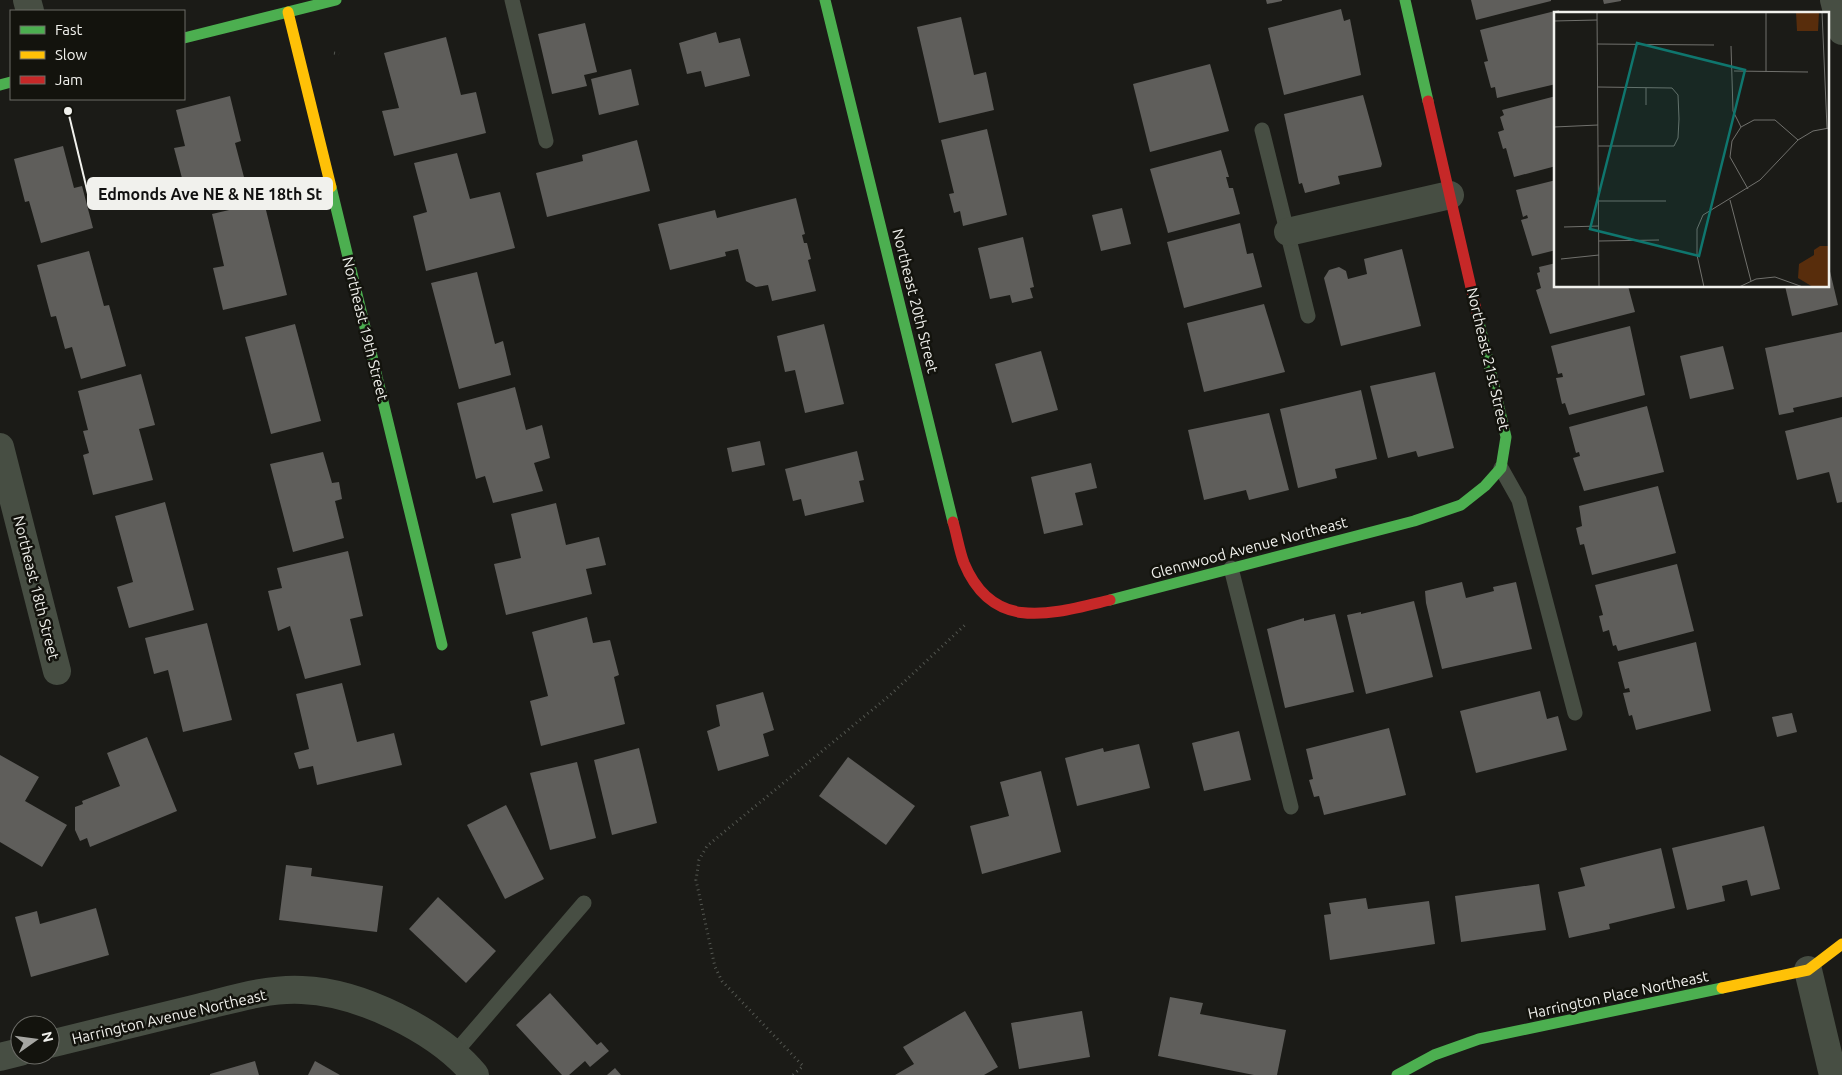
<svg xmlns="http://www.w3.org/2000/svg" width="1842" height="1075" font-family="Ubuntu,sans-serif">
  <rect width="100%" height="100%" fill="#1b1b17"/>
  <g fill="#5f5e5b">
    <path d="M1266,0H1282V1L1267,4Z"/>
    <path d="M1471,0H1551V1L1476,20Z"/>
    <path d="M1603,0H1621V1L1604,4Z"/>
    <path d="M1341,9L1344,21L1350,19L1361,75L1284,95L1268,28Z"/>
    <path d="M1559,10L1560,14H1556V84L1497,98L1495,87L1491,88L1484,62L1488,61L1480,30Z"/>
    <path d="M961,17L974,75L986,72L994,110L939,123L917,27Z"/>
    <path d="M585,23L597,72L584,75L587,86L552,94L538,34Z"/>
    <path d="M716,32L719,43L740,38L750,76L705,87L701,71L687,74L679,43Z"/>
    <path d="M446,37L461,95L476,92L486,133L394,156L382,111L399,108L384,53Z"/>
    <path d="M1210,64L1229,131L1150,152L1133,84Z"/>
    <path d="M631,69L639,105L599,115L591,79Z"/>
    <path d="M1363,95L1382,164L1381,167L1338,176L1340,184L1305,193L1302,183L1299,184L1284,114Z"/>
    <path d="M230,96L241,141L235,143L245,181L221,187L224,200L197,207L194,195L187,197L174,148L185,146L176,110Z"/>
    <path d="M1556,96V166L1514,177L1506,148L1503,149L1498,132L1504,130L1500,117L1504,115L1502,110Z"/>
    <path d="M987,129L1007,215L963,226L960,211L954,213L949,194L954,193L941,140Z"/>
    <path d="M637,140L650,191L547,217L536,173L583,161L582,155Z"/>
    <path d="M63,146L74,188L82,186L93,228L41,243L29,201L25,202L14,159Z"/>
    <path d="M1221,150L1229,177H1226L1229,188H1233L1240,214L1168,233L1150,169Z"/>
    <path d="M457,153L470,199L500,192L515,248L426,271L413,216L427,212L414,163Z"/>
    <path d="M1556,180V250L1532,256L1521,220L1528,218L1527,215L1523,217L1516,190Z"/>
    <path d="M796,198L805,234L802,235L804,243H807L811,259L808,260L816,291L772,301L768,285L756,287L746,281L738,249L725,252L726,256L670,270L658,224L715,210L717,218Z"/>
    <path d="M264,202L287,295L223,310L213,268L224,266L212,214Z"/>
    <path d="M1122,208L1131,244L1101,251L1092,215Z"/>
    <path d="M1240,223L1247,254L1253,253L1262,287L1184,308L1167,242Z"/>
    <path d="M1023,237L1034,287L1030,288L1033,298L1012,303L1010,295L990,299L978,248Z"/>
    <path d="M1402,249L1421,326L1341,346L1324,278L1329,270L1339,267L1346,271L1348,279L1367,274L1364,259Z"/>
    <path d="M89,251L104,306L109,305L126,366L81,379L72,347L65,349L56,316L51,317L37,265Z"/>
    <path d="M1556,263V286H1628L1635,312L1550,334L1536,290L1541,288L1537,273L1540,272L1539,267Z"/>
    <path d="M1829,267L1838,305L1792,316L1785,286H1828Z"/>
    <path d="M477,272L495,344L503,341L511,375L459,389L431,283Z"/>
    <path d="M1264,304L1285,372L1204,392L1187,323Z"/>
    <path d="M295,324L321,421L271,434L245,337Z"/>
    <path d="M824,324L844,404L805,413L795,370L785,372L777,336Z"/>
    <path d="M1630,326L1645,395L1569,415L1565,403L1562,404L1556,378L1563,377L1562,373L1558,374L1551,346Z"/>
    <path d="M1842,332V397L1793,408L1794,412L1779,415L1765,348Z"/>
    <path d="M1723,346L1734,389L1690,399L1680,356Z"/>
    <path d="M1041,351L1058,410L1012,423L995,364Z"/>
    <path d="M1435,372L1454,448L1418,457L1416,451L1388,458L1370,386Z"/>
    <path d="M141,374L155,425L139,429L153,480L93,495L83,455L89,453L83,431L88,430L78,391Z"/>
    <path d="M515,387L526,430L542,425L550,458L534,463L543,491L493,503L485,476L476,479L457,403Z"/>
    <path d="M1361,390L1377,459L1335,469L1337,478L1298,488L1280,409Z"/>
    <path d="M1647,406L1664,472L1584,491L1573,458L1580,456L1579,452L1576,453L1569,427Z"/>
    <path d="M1269,413L1289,490L1249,500L1246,490L1204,500L1188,430Z"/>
    <path d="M1842,417V502L1837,503L1829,472L1797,480L1785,431Z"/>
    <path d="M760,441L765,465L732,472L727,448Z"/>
    <path d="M857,451L864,480L859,481L864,502L805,516L801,499L793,501L785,469Z"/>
    <path d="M323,452L332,483L339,482L342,499L335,501L344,538L293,552L270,464Z"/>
    <path d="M1091,463L1097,488L1075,493L1083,525L1044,534L1031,477Z"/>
    <path d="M1658,486L1676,553L1592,575L1584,544L1580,545L1576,528L1582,526L1579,506Z"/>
    <path d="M165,502L194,610L129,628L117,587L133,582L115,516Z"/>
    <path d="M556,503L566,545L599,537L606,565L586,569L592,594L506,615L494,564L521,558L511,514Z"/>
    <path d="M348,551L363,616L350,619L361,665L305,679L290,626L278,631L268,591L282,588L277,568Z"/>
    <path d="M1677,564L1694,631L1618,651L1616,645L1613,646L1609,630L1603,632L1599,616L1603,615L1595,585Z"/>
    <path d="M1462,582L1466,598L1494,591L1493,587L1516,582L1532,649L1442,669L1426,603L1425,591Z"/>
    <path d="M1414,601L1433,677L1366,694L1347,615L1361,612V614Z"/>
    <path d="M1335,614L1354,692L1285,708L1267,629L1304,618V621Z"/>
    <path d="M587,617L593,643L610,640L619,675L614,677L625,724L541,746L530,701L548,696L532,632Z"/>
    <path d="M207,623L232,720L183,732L168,670L154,674L145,638Z"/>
    <path d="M1696,642L1711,711L1636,730L1632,715L1629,716L1623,693L1630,692L1629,688L1625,689L1618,662Z"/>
    <path d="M342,683L357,742L394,733L402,765L317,785L313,766L299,769L294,753L309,749L296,694Z"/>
    <path d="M1540,691L1547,719L1558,716L1567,750L1476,773L1460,711Z"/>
    <path d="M763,692L774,730L763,734L769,756L718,771L707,731L720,726L716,705Z"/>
    <path d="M1792,713L1797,732L1777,737L1772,717Z"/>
    <path d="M1389,728L1406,795L1324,815L1319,796L1314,797L1309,780L1313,779L1306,749Z"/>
    <path d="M1239,731L1251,780L1204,791L1192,743Z"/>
    <path d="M147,737L177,811L90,847L87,838L80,841L75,830V807L83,804L82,801L120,786L107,753Z"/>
    <path d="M1139,744L1150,788L1077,806L1065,758L1103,748L1104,752Z"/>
    <path d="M639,748L657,823L612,835L594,760Z"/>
    <path d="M0,755L39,777L25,801L67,825L42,867L0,842Z"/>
    <path d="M848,757L915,806L886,845L819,796Z"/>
    <path d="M577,762L596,838L550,850L530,773Z"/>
    <path d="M1041,771L1061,852L982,874L970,826L1009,816L1000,782Z"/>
    <path d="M506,805L544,879L505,899L467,825Z"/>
    <path d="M1764,826L1780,889L1751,896L1747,880L1722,886L1725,901L1687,910L1672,848Z"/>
    <path d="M1661,848L1675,908L1609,924L1610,929L1569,938L1558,892L1585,886L1580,868Z"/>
    <path d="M286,865L312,868L311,876L383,886L377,932L279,920Z"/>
    <path d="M1539,884L1546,930L1461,942L1455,896Z"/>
    <path d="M438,897L496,951L466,983L409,929Z"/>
    <path d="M1366,898L1368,909L1429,901L1435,944L1330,960L1324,915L1331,914L1329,903Z"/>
    <path d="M96,908L109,955L31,977L15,917L37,911L40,924Z"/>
    <path d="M550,993L597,1045L601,1042L609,1051L590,1067L585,1061L569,1075H562L516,1025Z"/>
    <path d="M1170,997L1203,1003L1200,1014L1286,1030L1277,1075H1254L1158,1056Z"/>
    <path d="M965,1011L998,1067L984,1075H895L914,1064L903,1047Z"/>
    <path d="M1082,1011L1090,1057L1019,1069L1011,1023Z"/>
    <path d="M255,1061L259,1075H210V1074Z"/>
    <path d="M315,1061L340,1075H308Z"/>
    <path d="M615,1068L621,1075H607Z"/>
  </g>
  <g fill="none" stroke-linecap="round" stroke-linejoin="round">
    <g stroke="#545751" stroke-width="3" stroke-dasharray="1 4" stroke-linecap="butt">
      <path d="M334,53L339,54"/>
      <path d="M793,1075L803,1066L722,981L715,967L696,880L699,860L707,846L889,696L966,624"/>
    </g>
    <g stroke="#474e43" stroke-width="15">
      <path d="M512,0L546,141"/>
      <path d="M1262,130L1308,316"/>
      <path d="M1501,468L1519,500L1575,713"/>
      <path d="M1231,568L1291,807"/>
      <path d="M453,1055L584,903"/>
    </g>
    <g stroke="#474e43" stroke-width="28">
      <path d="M27,0L30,11"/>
      <path d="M1834,0L1842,31"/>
      <path d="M1288,232L1450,195"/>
      <path d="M0,447L57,671"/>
      <path d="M1808,970L1833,1075"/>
      <path d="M50,1044C99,1032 148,1020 197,1008C231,1000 267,988 302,990C359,992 438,1030 475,1075"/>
      <path d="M0,1057L20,1052"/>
    </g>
    <g stroke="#4caf50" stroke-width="11">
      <path d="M825,0L953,522"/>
      <path d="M1405,0L1428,101"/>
      <path d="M184,38L336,0"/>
      <path d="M0,85L11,82"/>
      <path d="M331,187L442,645"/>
      <path d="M1110,600L1414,521L1461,505L1485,486L1501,468L1506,437L1478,318"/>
      <path d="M1397,1075L1434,1055L1479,1039L1722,988"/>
    </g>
    <g stroke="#ffc107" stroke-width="11">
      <path d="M288,12L331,187"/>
      <path d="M1722,988L1808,970L1842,944"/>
    </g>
    <g stroke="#c62828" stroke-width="11">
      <path d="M1428,101L1478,318"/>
      <path d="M953,522C957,535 959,550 964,563C993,633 1051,614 1110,600"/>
    </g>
  </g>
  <g text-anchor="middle" stroke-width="5" stroke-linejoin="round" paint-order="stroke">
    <g font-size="15" fill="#f1f1ed" stroke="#13130d">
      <text transform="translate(915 301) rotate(76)" y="5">Northeast 20th Street</text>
      <text transform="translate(365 329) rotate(76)" y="5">Northeast 19th Street</text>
      <text transform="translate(1488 359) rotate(77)" y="5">Northeast 21st Street</text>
      <text transform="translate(1249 548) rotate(-15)" y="5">Glennwood Avenue Northeast</text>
      <text transform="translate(36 588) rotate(76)" y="5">Northeast 18th Street</text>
      <text transform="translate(1618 995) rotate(-12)" y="5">Harrington Place Northeast</text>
      <text transform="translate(169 1017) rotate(-13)" y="5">Harrington Avenue Northeast</text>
    </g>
  </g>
  <g transform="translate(1554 12)">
    <rect width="275" height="275" fill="#1b1b17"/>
    <path d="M242,0H265L264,19H243ZM266,234H275V275H259L244,266L245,252L260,243V238Z" fill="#582d0c"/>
    <path fill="none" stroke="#71716d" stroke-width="1" d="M43,0L45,275M212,0V60M268,0L273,116M0,9L43,8M43,32L160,33M177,34L179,99L187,115M180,59L254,60M44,75L118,76L124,83L125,107L124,126L120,134H44M92,93V76M0,115L44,113M194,177L176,145L178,129L187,115L200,108H221L244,128M176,188L197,269M45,189H112M10,215L45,214M45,229L105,228M7,247L45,243M150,275L143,243V217L149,203L206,168L244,128L259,119L275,116M185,275L202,267L221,265L249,275"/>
    <path fill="#0f766e" fill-opacity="0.15" stroke="#0f766e" stroke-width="2.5" d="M83,31L191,58L145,244L36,217Z"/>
    <rect width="275" height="275" fill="none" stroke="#f1f1ed" stroke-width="2.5"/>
  </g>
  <path fill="none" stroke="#f1f1ed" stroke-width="2" d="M68 111L88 194"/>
  <circle fill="#f1f1ed" stroke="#13130d" stroke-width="2" cx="68" cy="111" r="5"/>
  <rect fill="#f1f1ed" stroke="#f1f1ed" stroke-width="2" x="88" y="178" width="244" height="31" rx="5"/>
  <g font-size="16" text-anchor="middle" font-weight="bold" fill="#111">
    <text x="210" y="200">Edmonds Ave NE &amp; NE 18th St</text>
  </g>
  <rect x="10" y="10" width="175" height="90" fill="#13130d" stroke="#6c6c67"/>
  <rect x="20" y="26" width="25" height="8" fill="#4caf50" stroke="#6c6c67"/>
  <text x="55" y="35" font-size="15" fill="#f1f1ed">Fast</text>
  <rect x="20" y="51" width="25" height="8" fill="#ffc107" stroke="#6c6c67"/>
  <text x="55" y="60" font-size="15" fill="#f1f1ed">Slow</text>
  <rect x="20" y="76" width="25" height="8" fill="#c62828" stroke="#6c6c67"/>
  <text x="55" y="85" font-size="15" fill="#f1f1ed">Jam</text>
  <g transform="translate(35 1040) rotate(76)"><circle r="24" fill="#13130d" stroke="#6c6c67"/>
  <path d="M0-4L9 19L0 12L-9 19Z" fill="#a6a6a2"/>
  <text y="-8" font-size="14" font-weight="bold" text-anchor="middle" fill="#f1f1ed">N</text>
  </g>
</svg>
